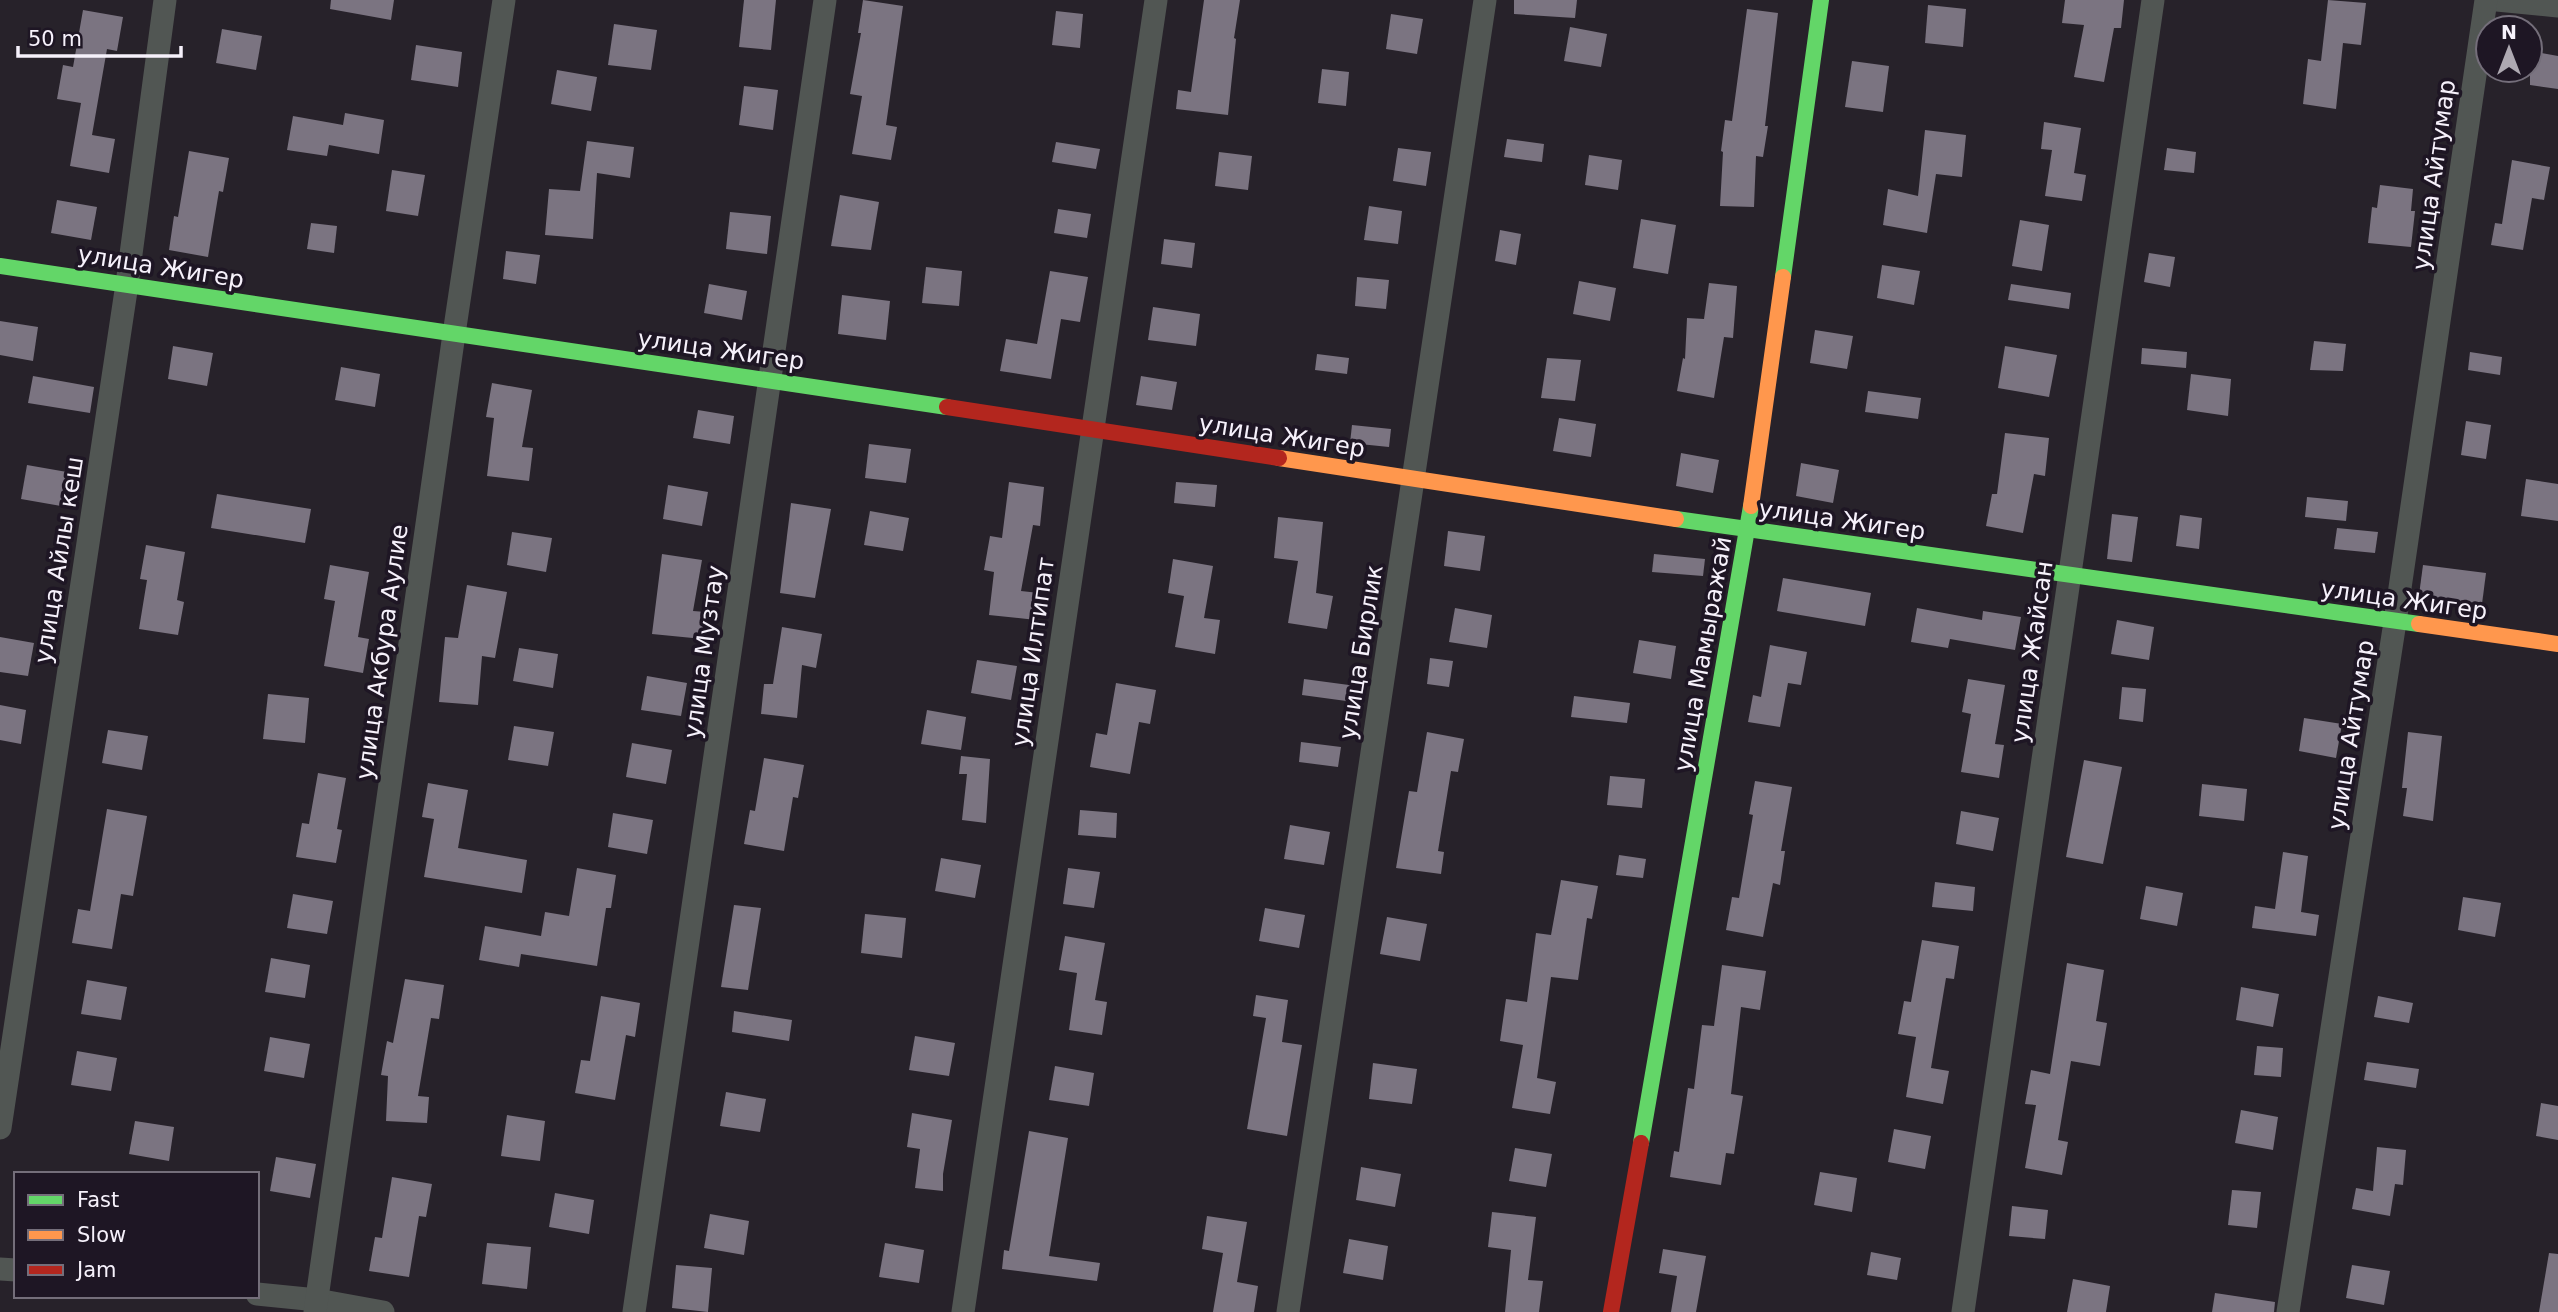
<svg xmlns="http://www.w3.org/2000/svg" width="2558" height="1312" font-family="'DejaVu Sans',sans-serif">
  <rect width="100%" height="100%" fill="#27222a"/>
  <g fill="#7b7481">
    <path d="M331,0H394L391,20L330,9Z"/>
    <path d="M744,0H776L771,50L739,47Z"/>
    <path d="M863,0L903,6L886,125L897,127L891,160L852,154L862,96L850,94L861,33H858Z"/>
    <path d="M1204,0H1240L1234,38L1236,39L1228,115L1176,109L1178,90L1191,92Z"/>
    <path d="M1514,0H1577L1575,18L1514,14Z"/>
    <path d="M2065,0H2124L2121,28H2114L2104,82L2074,77L2084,25L2062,23Z"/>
    <path d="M2328,0L2366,3L2361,45L2343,43L2336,109L2303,104L2308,59L2321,61Z"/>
    <path d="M1928,5L1966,9L1963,47L1925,43Z"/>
    <path d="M1747,9L1778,13L1765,126H1768L1763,157L1756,156L1754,207L1720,206L1723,152L1721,151L1725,120L1732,121Z"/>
    <path d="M83,10L123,17L117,51L107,49L92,135L115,139L109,173L70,166L81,103L57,99L63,65L73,67Z"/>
    <path d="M1056,11L1083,14L1080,48L1052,45Z"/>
    <path d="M1391,14L1423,19L1417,54L1386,49Z"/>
    <path d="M614,24L657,30L651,70L608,65Z"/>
    <path d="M1570,27L1607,34L1601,67L1564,61Z"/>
    <path d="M222,29L262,36L256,70L216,63Z"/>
    <path d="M416,45L462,52L458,87L411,80Z"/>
    <path d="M2530,51L2558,56V89L2530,85Z"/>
    <path d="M1852,61L1889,66L1883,112L1845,107Z"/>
    <path d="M1322,69L1349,72L1346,106L1318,103Z"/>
    <path d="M557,70L597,77L591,111L551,104Z"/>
    <path d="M744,86L778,90L773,130L739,125Z"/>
    <path d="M345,113L384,120L379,154L329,145L327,156L287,150L293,116L343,125Z"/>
    <path d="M2044,122L2081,128L2074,173L2086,175L2082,201L2045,196L2052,150L2041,149Z"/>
    <path d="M1925,130L1966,135L1962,177L1936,174L1927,233L1883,225L1888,189L1918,196Z"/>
    <path d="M1507,139L1544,144L1542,162L1504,157Z"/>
    <path d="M587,141L634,147L630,178L597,173L593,239L545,235L549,189L580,191Z"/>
    <path d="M1056,142L1100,149L1096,169L1052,162Z"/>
    <path d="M1398,148L1431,152L1426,186L1393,181Z"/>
    <path d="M2167,148L2196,152L2194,173L2164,170Z"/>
    <path d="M189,151L229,158L223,192L219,191L208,257L169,250L174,216L178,217Z"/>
    <path d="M1219,152L1252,156L1248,190L1215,186Z"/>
    <path d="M1589,155L1622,160L1618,190L1585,185Z"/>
    <path d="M2512,160L2550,167L2544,200L2532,198L2523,250L2491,245L2495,223L2502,224Z"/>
    <path d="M392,170L425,175L418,216L386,211Z"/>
    <path d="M2380,185L2413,189L2411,211H2415L2411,247L2368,243L2372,207L2377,208Z"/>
    <path d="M840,195L879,202L871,250L831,246Z"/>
    <path d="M57,200L97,207L91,240L51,233Z"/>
    <path d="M1369,206L1402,211L1398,244L1364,240Z"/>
    <path d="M1058,209L1091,214L1087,238L1054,233Z"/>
    <path d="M730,212L771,216L767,254L726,249Z"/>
    <path d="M1641,219L1676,225L1668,274L1633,268Z"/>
    <path d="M2020,220L2049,225L2042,271L2012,266Z"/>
    <path d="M311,223L337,226L334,253L307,249Z"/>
    <path d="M1500,230L1521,234L1516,265L1495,261Z"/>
    <path d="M1164,239L1195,243L1192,268L1161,264Z"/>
    <path d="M506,251L540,255L536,284L503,279Z"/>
    <path d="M2149,253L2175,257L2170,287L2144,282Z"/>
    <path d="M1882,265L1920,271L1914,305L1877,298Z"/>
    <path d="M926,267L962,271L959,306L922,303Z"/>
    <path d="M1050,271L1088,277L1080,322L1061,319L1051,379L1000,371L1006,339L1037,344Z"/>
    <path d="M1357,277L1389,280L1386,309L1355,306Z"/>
    <path d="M1579,281L1616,288L1610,321L1573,314Z"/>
    <path d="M1709,283L1737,286L1733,338L1724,337L1714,398L1677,391L1683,358L1685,359L1687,318L1704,319Z"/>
    <path d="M709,284L747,291L742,320L704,313Z"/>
    <path d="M2011,284L2071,293L2069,309L2008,300Z"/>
    <path d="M842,295L890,301L886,340L838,334Z"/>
    <path d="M1153,307L1200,314L1196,346L1148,340Z"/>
    <path d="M0,321L38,327L33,361L0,355Z"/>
    <path d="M1815,330L1853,336L1847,369L1810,363Z"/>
    <path d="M2314,341L2346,344L2343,371L2310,370Z"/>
    <path d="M173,346L213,353L207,386L168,379Z"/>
    <path d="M2005,346L2057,355L2049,397L1998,388Z"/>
    <path d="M2142,348L2187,352L2186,368L2141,364Z"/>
    <path d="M2470,352L2502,357L2500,375L2468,370Z"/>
    <path d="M1317,354L1349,358L1347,374L1315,370Z"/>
    <path d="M1547,358L1581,360L1575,401L1541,398Z"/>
    <path d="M341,367L380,374L375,407L335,400Z"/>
    <path d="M2191,374L2231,379L2228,416L2187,410Z"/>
    <path d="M33,376L94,387L90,413L28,403Z"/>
    <path d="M1141,376L1177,382L1172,410L1136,405Z"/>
    <path d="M492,383L532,390L522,447L533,448L529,481L487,476L494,418L486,417Z"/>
    <path d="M1868,391L1921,398L1918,419L1865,412Z"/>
    <path d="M698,410L734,416L730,444L693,438Z"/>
    <path d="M1559,418L1596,424L1591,457L1553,451Z"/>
    <path d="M2466,421L2491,425L2486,459L2461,455Z"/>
    <path d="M1352,425L1391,429L1389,447L1350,443Z"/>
    <path d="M2005,433L2049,438L2045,476L2034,474L2023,533L1986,526L1992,494H1997Z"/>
    <path d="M869,444L911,449L906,483L865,478Z"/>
    <path d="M1681,453L1719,460L1713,493L1676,486Z"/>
    <path d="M1801,463L1839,470L1833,503L1796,496Z"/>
    <path d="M27,465L67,472L61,506L21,499Z"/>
    <path d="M2526,479L2558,484V521L2521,516Z"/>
    <path d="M1009,482L1044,487L1040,526L1033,525L1021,591L1039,593L1036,620L989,615L994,572L984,570L990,536L1002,538Z"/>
    <path d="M1176,482L1217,485L1215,507L1174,503Z"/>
    <path d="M668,485L708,492L702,526L663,519Z"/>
    <path d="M217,494L311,509L305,543L211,528Z"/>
    <path d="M2307,497L2348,501L2346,521L2305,517Z"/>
    <path d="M791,503L831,509L815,598L780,593Z"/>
    <path d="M870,511L909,518L903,551L864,545Z"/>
    <path d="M2112,514L2138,517L2132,562L2107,559Z"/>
    <path d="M2180,515L2202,518L2199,549L2176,546Z"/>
    <path d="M1278,517L1323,522L1316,593L1333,596L1327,629L1288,623L1298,561L1274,558Z"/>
    <path d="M2337,528L2378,532L2375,553L2334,549Z"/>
    <path d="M1448,531L1485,536L1480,571L1444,566Z"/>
    <path d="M512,532L552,538L546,572L507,565Z"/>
    <path d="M146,545L185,552L177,600L184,602L178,635L139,629L147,580L140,579Z"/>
    <path d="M662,554L702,560L693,611L706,612L703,639L652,634Z"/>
    <path d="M1654,554L1705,559L1703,576L1652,572Z"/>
    <path d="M1173,559L1213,566L1204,618L1220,620L1215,654L1175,647L1184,596L1168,593Z"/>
    <path d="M330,565L369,572L358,637L369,639L363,673L324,666L335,601L324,599Z"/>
    <path d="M2423,565L2486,573L2482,604L2419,595Z"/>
    <path d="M1783,578L1871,593L1865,626L1777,611Z"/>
    <path d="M467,585L507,592L495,658L482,656L478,705L439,702L445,637L458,638Z"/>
    <path d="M1455,608L1492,615L1487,648L1449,642Z"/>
    <path d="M1917,608L1982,620L1983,611L2021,617L2015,650L1950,639L1948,648L1911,642Z"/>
    <path d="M2117,620L2154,627L2149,660L2111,654Z"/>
    <path d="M782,627L822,634L816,668L802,665L797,718L761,714L764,684H773Z"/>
    <path d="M0,637L34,643L28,676L0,672Z"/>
    <path d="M1639,640L1676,646L1671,679L1633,673Z"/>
    <path d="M1770,645L1807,652L1801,685L1788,683L1780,727L1748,722L1753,695L1761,697Z"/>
    <path d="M519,648L558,654L553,688L513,681Z"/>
    <path d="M1430,658L1453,661L1449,687L1427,684Z"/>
    <path d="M977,660L1017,666L1011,700L971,693Z"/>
    <path d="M647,676L687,683L681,716L641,710Z"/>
    <path d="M1304,679L1364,687L1361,703L1302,695Z"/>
    <path d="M1968,679L2005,685L1995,744L2004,745L1999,778L1961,772L1971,714L1962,712Z"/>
    <path d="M1116,683L1156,690L1150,724L1139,722L1130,774L1090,767L1096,733L1107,735Z"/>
    <path d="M2122,687L2146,689L2143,722L2119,719Z"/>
    <path d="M268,694L309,698L305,743L263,739Z"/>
    <path d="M1574,696L1630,703L1627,723L1571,717Z"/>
    <path d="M0,705L26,710L21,744L0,740Z"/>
    <path d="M927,710L966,717L961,750L921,744Z"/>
    <path d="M2304,718L2342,724L2336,758L2299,751Z"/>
    <path d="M514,726L554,732L548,766L508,760Z"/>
    <path d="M108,730L148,736L142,770L102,763Z"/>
    <path d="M1427,732L1464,739L1458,772L1451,771L1438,851L1444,852L1441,874L1396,868L1409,791L1417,792Z"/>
    <path d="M2408,732L2442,736L2433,821L2403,816L2407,788H2402Z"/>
    <path d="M1301,742L1341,747L1338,767L1299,762Z"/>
    <path d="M632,743L672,750L666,784L626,777Z"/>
    <path d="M961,756L990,759L986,823L962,820L967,774H959Z"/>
    <path d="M764,758L804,765L798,798L793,797L784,851L744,844L750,810L755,811Z"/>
    <path d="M2084,760L2122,767L2103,864L2066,857Z"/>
    <path d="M318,773L346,778L337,829L342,830L336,863L296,857L302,823L309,824Z"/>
    <path d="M1610,776L1645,779L1642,808L1607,805Z"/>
    <path d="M1755,781L1792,787L1781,851H1785L1780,885L1773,883L1763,937L1726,930L1732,897L1739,898L1753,815L1749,814Z"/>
    <path d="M428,783L468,790L458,848L527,860L522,893L424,877L434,819L422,817Z"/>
    <path d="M2202,784L2247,789L2244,821L2199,816Z"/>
    <path d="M107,809L147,816L133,896L121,894L112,949L72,943L78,909L90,911Z"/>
    <path d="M1080,810L1117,813L1116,838L1078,835Z"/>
    <path d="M1961,811L1999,818L1993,851L1956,844Z"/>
    <path d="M613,813L653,820L647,854L608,847Z"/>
    <path d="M1290,825L1330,832L1324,865L1284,859Z"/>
    <path d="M2283,852L2308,856L2301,912L2319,915L2316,936L2252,928L2255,906L2275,909Z"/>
    <path d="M1619,855L1646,859L1643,878L1616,875Z"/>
    <path d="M941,858L981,865L975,898L935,891Z"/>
    <path d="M577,868L616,875L611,908H606L597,966L521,954L519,967L479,960L485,926L541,936L545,912L569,916Z"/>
    <path d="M1068,868L1100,872L1094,908L1063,904Z"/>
    <path d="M1561,880L1598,886L1592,919L1587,918L1578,980L1551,977L1537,1078L1556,1082L1550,1114L1512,1108L1523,1045L1500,1041L1506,999L1527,1002L1536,933L1551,935Z"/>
    <path d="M1935,882L1975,887L1973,911L1932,907Z"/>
    <path d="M2146,886L2183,893L2177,926L2140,919Z"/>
    <path d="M293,894L333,901L327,934L287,928Z"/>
    <path d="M2463,897L2501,903L2495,937L2458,930Z"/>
    <path d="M734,905L761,908L748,990L721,987Z"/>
    <path d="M1265,908L1305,915L1299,948L1259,941Z"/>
    <path d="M865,914L906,918L902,958L861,953Z"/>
    <path d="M1387,917L1427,924L1420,961L1380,954Z"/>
    <path d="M1065,936L1105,943L1095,1000L1107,1002L1102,1035L1069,1030L1077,973L1059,970Z"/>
    <path d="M1922,940L1959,946L1954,979L1946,978L1931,1068L1949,1071L1943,1104L1906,1097L1916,1037L1898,1034L1904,1001L1911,1002Z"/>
    <path d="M271,958L310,965L305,998L265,992Z"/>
    <path d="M2067,963L2104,970L2096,1021L2107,1023L2100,1066L2071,1061L2058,1140L2068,1142L2062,1175L2025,1168L2036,1105L2025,1104L2031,1070L2050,1074Z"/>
    <path d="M1722,965L1766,971L1760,1010L1741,1007L1731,1094L1743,1096L1734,1154L1726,1153L1721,1185L1670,1177L1674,1151L1679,1152L1688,1088L1694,1089L1702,1025L1714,1026Z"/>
    <path d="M405,979L444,985L439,1019L431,1018L418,1096L429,1097L427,1123L386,1121L388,1076L381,1075L387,1041L393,1043Z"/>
    <path d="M87,980L127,987L121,1020L81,1014Z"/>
    <path d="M2241,987L2279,994L2273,1027L2236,1020Z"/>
    <path d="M1256,995L1288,1000L1282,1042L1302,1045L1287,1136L1247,1129L1266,1018L1253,1016Z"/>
    <path d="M601,996L640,1003L635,1037L626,1035L615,1100L575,1093L581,1060L590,1061Z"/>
    <path d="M2378,996L2413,1003L2409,1023L2374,1017Z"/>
    <path d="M734,1011L792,1020L789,1041L732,1032Z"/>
    <path d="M915,1036L955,1043L949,1076L909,1070Z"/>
    <path d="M270,1037L310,1044L304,1078L264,1071Z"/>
    <path d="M2257,1046L2283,1048L2281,1077L2254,1075Z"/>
    <path d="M77,1051L117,1058L111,1091L71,1085Z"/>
    <path d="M2367,1062L2419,1069L2416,1088L2364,1080Z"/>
    <path d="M1373,1063L1417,1069L1412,1104L1369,1099Z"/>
    <path d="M1055,1066L1094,1073L1089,1106L1049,1100Z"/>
    <path d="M726,1092L766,1099L760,1132L720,1126Z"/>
    <path d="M2541,1103L2558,1106V1140L2536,1136Z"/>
    <path d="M2241,1110L2278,1117L2273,1150L2235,1143Z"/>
    <path d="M912,1113L952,1120L943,1174V1191L915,1188L920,1149L907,1147Z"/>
    <path d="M507,1115L545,1121L540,1161L501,1156Z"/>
    <path d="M135,1121L174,1127L169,1161L129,1154Z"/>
    <path d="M1894,1129L1931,1136L1925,1169L1888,1162Z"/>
    <path d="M1029,1131L1068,1138L1049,1256L1100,1263L1097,1281L1002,1269L1004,1250L1009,1251Z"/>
    <path d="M2377,1147L2406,1150L2403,1185L2395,1184L2390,1216L2352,1209L2356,1188L2373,1191Z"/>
    <path d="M1515,1148L1552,1154L1546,1187L1509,1181Z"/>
    <path d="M276,1157L316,1164L310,1198L270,1191Z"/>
    <path d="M1361,1167L1401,1174L1395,1207L1356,1200Z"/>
    <path d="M1820,1172L1857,1178L1852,1212L1814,1205Z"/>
    <path d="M392,1177L432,1184L426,1217L419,1216L409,1277L369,1271L375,1237L382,1238Z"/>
    <path d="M2232,1190L2261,1192L2257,1228L2228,1225Z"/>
    <path d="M555,1193L594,1200L589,1234L549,1227Z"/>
    <path d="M2012,1206L2048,1210L2045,1239L2009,1236Z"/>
    <path d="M1492,1212L1536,1217L1528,1280L1543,1281L1539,1312H1505L1511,1250L1488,1247Z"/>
    <path d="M710,1214L749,1221L744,1255L704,1248Z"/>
    <path d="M1207,1216L1247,1222L1237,1282L1258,1286L1254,1312H1213L1223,1253L1202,1249Z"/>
    <path d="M1349,1239L1388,1246L1383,1280L1343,1273Z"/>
    <path d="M487,1243L531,1247L527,1289L482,1284Z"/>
    <path d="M885,1243L924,1250L919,1283L879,1277Z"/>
    <path d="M1663,1249L1706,1256L1696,1312H1671L1677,1276L1659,1273Z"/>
    <path d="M1871,1252L1901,1258L1897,1280L1867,1275Z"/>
    <path d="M2549,1253L2558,1254V1312H2539Z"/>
    <path d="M676,1265L712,1268L708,1312L672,1308Z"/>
    <path d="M2352,1265L2390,1271L2384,1305L2346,1298Z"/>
    <path d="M2073,1279L2110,1286L2106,1312H2067Z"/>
    <path d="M2215,1293L2275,1302L2274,1312H2212Z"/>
  </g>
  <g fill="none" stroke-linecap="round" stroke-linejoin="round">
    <g stroke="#515653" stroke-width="23">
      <path d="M2497,0L2558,6"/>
      <path d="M0,1128L127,284L165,0"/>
      <path d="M0,1269L16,1270"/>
      <path d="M257,1294L317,1300L383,1312"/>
      <path d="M315,1312L454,334L504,0"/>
      <path d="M634,1312L825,0"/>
      <path d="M963,1312L1156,0"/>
      <path d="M1288,1312L1485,0"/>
      <path d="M1963,1312L2153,0"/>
      <path d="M2288,1312L2395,622L2486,0"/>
    </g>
    <g stroke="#63d668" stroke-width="16">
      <path d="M0,266L947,407"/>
      <path d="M1783,277L1821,0"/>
      <path d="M1676,519L2419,624"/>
      <path d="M1641,1143L1751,506"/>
    </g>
    <g stroke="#ff974d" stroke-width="16">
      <path d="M1279,458L1676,519"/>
      <path d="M1751,506L1783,277"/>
      <path d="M2419,624L2558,644"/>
    </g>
    <g stroke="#b3261e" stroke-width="16">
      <path d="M947,407L1279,458"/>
      <path d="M1611,1312L1641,1143"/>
    </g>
  </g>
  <g text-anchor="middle" stroke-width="7" stroke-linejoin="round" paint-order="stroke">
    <g font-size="24" fill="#f6f1fb" stroke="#1e1624">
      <text transform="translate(2434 175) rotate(-82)" y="8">улица Айтумар</text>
      <text transform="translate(161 267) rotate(9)" y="8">улица Жигер</text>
      <text transform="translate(721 350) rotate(8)" y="8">улица Жигер</text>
      <text transform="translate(1282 436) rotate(9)" y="8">улица Жигер</text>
      <text transform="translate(1842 520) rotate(8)" y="8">улица Жигер</text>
      <text transform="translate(59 560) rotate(-81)" y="8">улица Айлы кеш</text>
      <text transform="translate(2404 600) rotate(8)" y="8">улица Жигер</text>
      <text transform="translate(382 652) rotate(-82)" y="8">улица Акбура Аулие</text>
      <text transform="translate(704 652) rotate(-82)" y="8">улица Музтау</text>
      <text transform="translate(1033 652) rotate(-82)" y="8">улица Илтипат</text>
      <text transform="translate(1361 652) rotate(-81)" y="8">улица Бирлик</text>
      <text transform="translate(2032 652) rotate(-82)" y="8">улица Жайсан</text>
      <text transform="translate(1703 654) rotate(-80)" y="8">улица Мамыражай</text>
      <text transform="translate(2351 735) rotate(-81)" y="8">улица Айтумар</text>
    </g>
  </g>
  <rect x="14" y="1172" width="245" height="126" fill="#1e1624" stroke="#746e7a" stroke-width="2"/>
  <rect x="28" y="1195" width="35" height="10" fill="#63d668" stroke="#746e7a" stroke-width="2"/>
  <text x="77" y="1207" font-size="21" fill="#f6f1fb">Fast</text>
  <rect x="28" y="1230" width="35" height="10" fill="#ff974d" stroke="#746e7a" stroke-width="2"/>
  <text x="77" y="1242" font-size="21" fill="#f6f1fb">Slow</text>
  <rect x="28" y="1265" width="35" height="10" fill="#b3261e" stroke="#746e7a" stroke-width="2"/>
  <text x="77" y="1277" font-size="21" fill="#f6f1fb">Jam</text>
  <g transform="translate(2509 49)"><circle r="33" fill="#1e1624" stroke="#746e7a" stroke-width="2"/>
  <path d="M0-5L12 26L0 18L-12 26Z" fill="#aea9b2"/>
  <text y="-10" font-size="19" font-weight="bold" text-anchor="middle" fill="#f6f1fb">N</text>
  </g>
  <path d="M18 46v10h163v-10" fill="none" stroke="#f6f1fb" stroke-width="3.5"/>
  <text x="28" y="46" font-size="21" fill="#f6f1fb" stroke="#1e1624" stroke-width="5" paint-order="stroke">50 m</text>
</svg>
